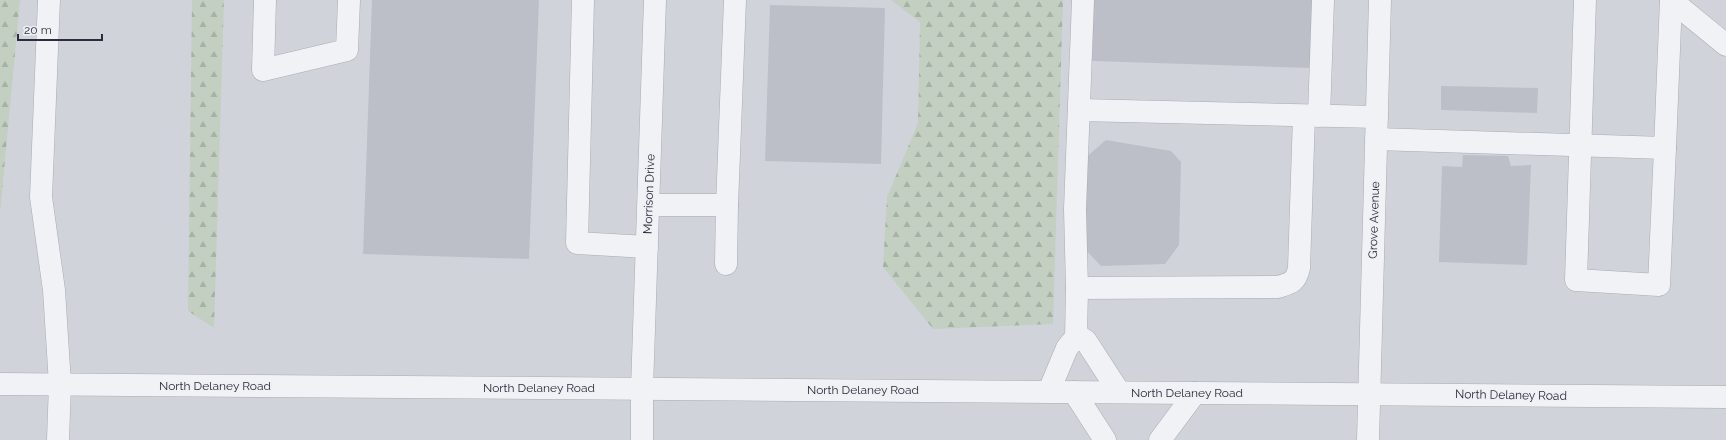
<svg xmlns="http://www.w3.org/2000/svg" width="1726" height="440" font-family="Raleway,sans-serif">
  <defs>
    <pattern id="forest-firs" width="22" height="20" patternUnits="userSpaceOnUse"><rect width="22" height="20" fill="#c2cfc1"/><path d="M5 1l3.5 6h-7zM16 11l3.5 6h-7z" fill="#a7b2a7"/></pattern>
  </defs>
  <rect width="100%" height="100%" fill="#dfe1e6"/>
  <rect fill="#d1d3db" x="0" y="0" width="1726" height="440"/>
  <g fill="url(#forest-firs)">
    <path d="M0,0H20L0,213Z"/>
    <path d="M192,0H224L214,328L188,311Z"/>
    <path d="M891,0H1063L1053,324L933,329L883,267L887,197L918,123L920,22Z"/>
  </g>
  <g fill="#bdbfc8">
    <path d="M372,0H539L529,259L363,254Z"/>
    <path d="M1094,0H1313L1312,68L1092,61Z"/>
    <path d="M770,5L885,8L881,164L765,161Z"/>
    <path d="M1441,86L1538,88L1537,113L1441,110Z"/>
    <path d="M1106,140L1171,151L1181,162L1179,245L1165,264L1101,266L1080,244L1084,159Z"/>
    <path d="M1463,155L1508,156L1511,166L1531,165L1527,265L1439,262L1442,166L1462,167Z"/>
  </g>
  <g fill="none" stroke-linecap="round" stroke-linejoin="round">
    <defs>
      <g id="minor">
        <path d="M49,0L41,197L54,290L60,384L58,440"/>
        <path d="M265,0L263,70L347,50L349,0"/>
        <path d="M583,0L577,243L647,247"/>
        <path d="M1585,0L1576,280L1659,285L1665,148"/>
        <path d="M1671,0L1726,45"/>
        <path d="M1079,110L1377,117"/>
        <path d="M1319,116L1323,0"/>
        <path d="M1376,139L1665,148L1671,0"/>
        <path d="M649,205H727L735,0"/>
        <path d="M726,264L727,205"/>
        <path d="M1077,288L1278,287C1291,283 1296,282 1299,268L1304,116"/>
        <path d="M1076,337H1080L1086,341L1119,392"/>
        <path d="M0,384L1726,397"/>
        <path d="M1049,391L1067,348L1076,337L1077,288L1075,209L1083,0"/>
        <path d="M1074,392L1105,440"/>
        <path d="M642,440V389L655,0"/>
        <path d="M1160,440L1195,393"/>
        <path d="M1368,440L1380,0"/>
      </g>
    </defs>
    <use href="#minor" stroke="#a9abb3" stroke-width="23"/>
    <use href="#minor" stroke="#f1f2f5" stroke-width="22"/>
  </g>
  <g text-anchor="middle" stroke-width="3" stroke-linejoin="round" paint-order="stroke">
    <g font-size="12" fill="#2a2d3b" stroke="#eef0f4">
      <text transform="translate(649 194) rotate(-88)" y="4">Morrison Drive</text>
      <text transform="translate(1374 220) rotate(-88)" y="4">Grove Avenue</text>
      <text x="215" y="390">North Delaney Road</text>
      <text x="539" y="392">North Delaney Road</text>
      <text x="863" y="394">North Delaney Road</text>
      <text x="1187" y="397">North Delaney Road</text>
      <text transform="translate(1511 395) rotate(1)" y="4">North Delaney Road</text>
    </g>
  </g>
  <path d="M18 34v6h84v-6" fill="none" stroke="#2a2d3b" stroke-width="2"/>
  <text x="24" y="34" font-size="12" fill="#2a2d3b" stroke="#eef0f4" stroke-width="3" paint-order="stroke">20 m</text>
</svg>
